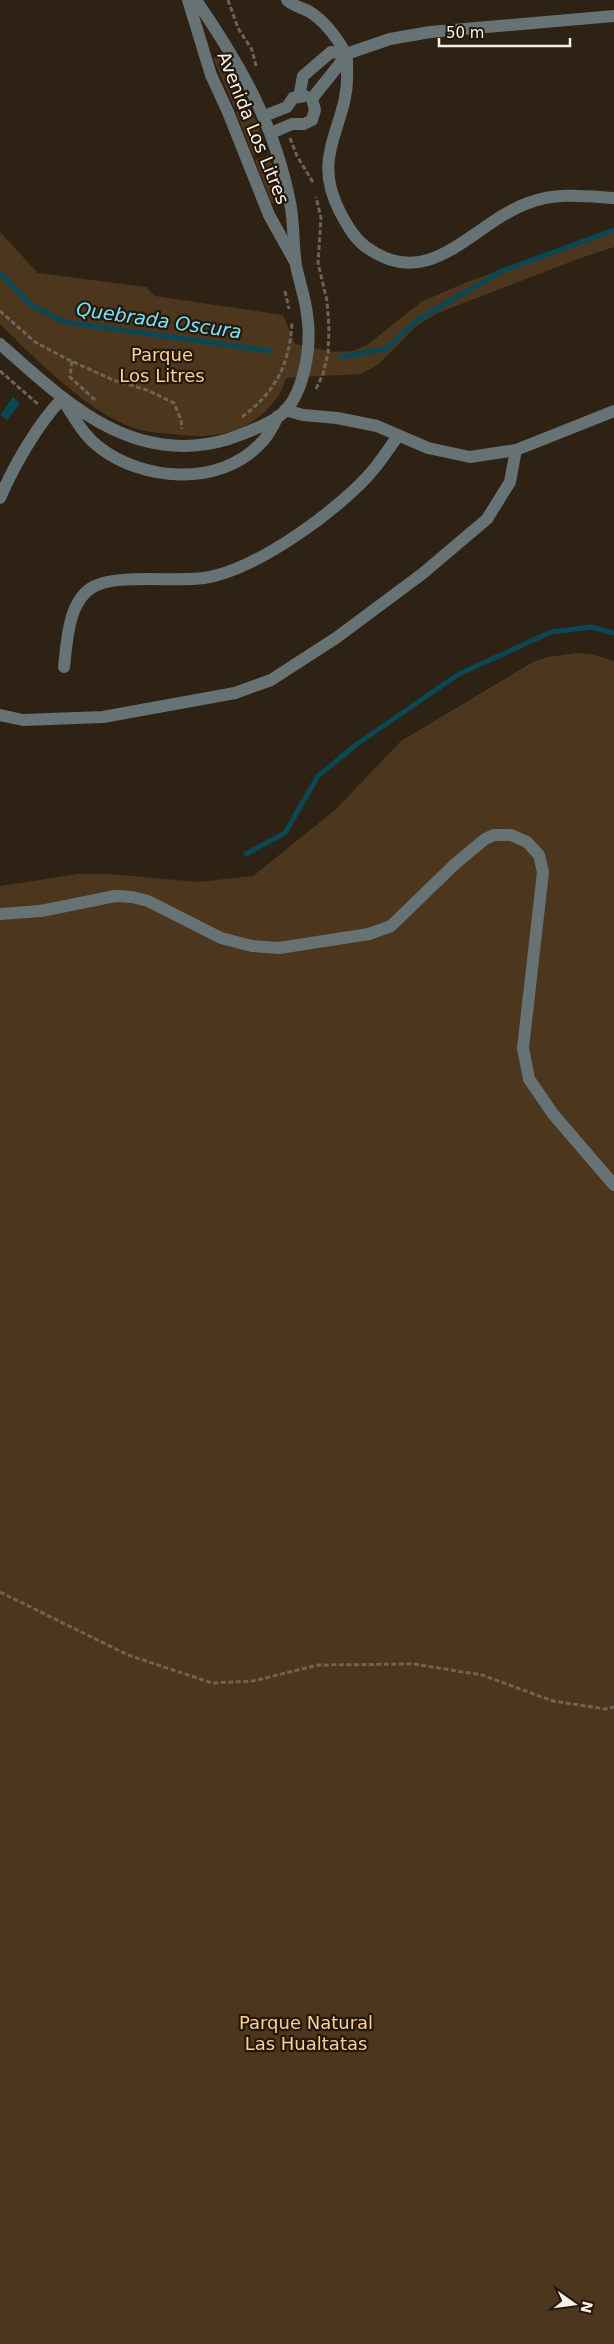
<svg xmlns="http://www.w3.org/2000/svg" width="614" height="2344" font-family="'DejaVu Sans',sans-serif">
  <rect width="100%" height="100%" fill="#2d2214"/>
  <g fill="#4c371e">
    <path d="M219,55L228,61L247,101L234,107L214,60L215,56Z"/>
    <path d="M250,106L267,149L253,155L236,112Z"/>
    <path d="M269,155L282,197L275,204L271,202L255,160Z"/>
    <path d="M614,229V247L578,259L438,313L416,326L379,364L361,374L286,378C280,401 260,420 238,429C218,437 200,437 179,435C163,433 149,433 134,428C87,412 36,359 0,324V232L38,273L146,287L155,296L283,315L295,344L334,352L353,351L367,345L421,302L467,282Z"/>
    <path d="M577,653L592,654L614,661V2344H0V886L78,874H109L198,882L253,876L335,810L401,741L533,662L548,657Z"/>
  </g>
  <path fill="#0b4855" d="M13,397L20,403L7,420L0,415Z"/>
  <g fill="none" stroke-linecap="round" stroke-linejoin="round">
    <g stroke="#0b4855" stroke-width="5">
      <path d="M0,273L30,304L64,322L271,351"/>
      <path d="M341,357L386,349L416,321L502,271L614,230"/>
      <path d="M246,854L285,833L318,776L357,744L459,674L551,632L591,627L614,633"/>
    </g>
    <g stroke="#6d6357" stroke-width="3" stroke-dasharray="5 2.5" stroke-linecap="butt">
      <path d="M228,0L238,28L252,50L256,66"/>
      <path d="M290,138L297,156L314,184"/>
      <path d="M285,291L289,309"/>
      <path d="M0,311L35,342L67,359L113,380L147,390L174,403L181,420L182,429"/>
      <path d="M72,361L70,377L95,400"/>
      <path d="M0,371L39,405"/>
      <path d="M316,389L323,374L328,353L329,328L327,301L318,263L321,218L316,197"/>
      <path d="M242,417C276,391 289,366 292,323"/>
      <path d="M0,1592L128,1655L212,1683L253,1681L318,1665L414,1664L482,1675L553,1701L606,1709L614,1707"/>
    </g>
    <g stroke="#677275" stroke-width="12">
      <path d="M188,0L211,75L228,112L269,215L294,260"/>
      <path d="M287,0C293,6 303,8 310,12C324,21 337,38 345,52C348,57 347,65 347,71C350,125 308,153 341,214C348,227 356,241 369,249C431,292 473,223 528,203C557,192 584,196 614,198"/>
      <path d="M299,97L303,76L331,52L346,54L390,39L430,32L614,16"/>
      <path d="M312,99C323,83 337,70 346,54"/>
      <path d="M264,116L287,107L293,98L305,96"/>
      <path d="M271,133L292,124H304L312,120L315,110L312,99"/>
      <path d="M0,344C66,402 132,468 229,439C245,433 263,427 278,417C305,398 312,344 307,314C305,297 299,281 296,265C293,246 294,227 291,208C277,128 241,66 196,0"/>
      <path d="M66,405C76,420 84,436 99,447C142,481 218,487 259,445C268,437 273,427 278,416"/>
      <path d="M285,410L303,415L337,418L377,426L428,448L470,457L516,450L614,411"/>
      <path d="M0,498C13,467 39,422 62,399"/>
      <path d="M64,667C67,641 68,599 95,586C118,574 176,582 204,578C255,571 341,509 374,469C382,459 390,447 398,436"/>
      <path d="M0,715L23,720L103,717L235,693L271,680L336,638L422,574L487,519L510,482L516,450"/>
      <path d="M0,914L41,911L115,896L132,897L148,901L221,938L252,946L279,948L369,934L391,926L455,864L485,839L494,835H511L527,842L539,855L543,872L523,1048L529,1079L553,1114L614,1185"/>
    </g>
  </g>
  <g text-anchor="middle" stroke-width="4.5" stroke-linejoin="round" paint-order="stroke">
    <g font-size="18" fill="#f8f0e7" stroke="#24180b">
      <text transform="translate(253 128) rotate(68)" y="6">Avenida Los Litres</text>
    </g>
    <g font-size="18" fill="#fcce9a" stroke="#24180b">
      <text x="162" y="361">Parque<tspan x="162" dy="21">Los Litres</tspan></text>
      <text x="306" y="2029">Parque Natural<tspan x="306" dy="21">Las Hualtatas</tspan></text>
    </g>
    <g font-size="19" font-style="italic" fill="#75e2fd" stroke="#24180b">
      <text transform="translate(159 320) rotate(8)" y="7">Quebrada Oscura</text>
    </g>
  </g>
  <g transform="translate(574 2304) rotate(104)" stroke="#24180b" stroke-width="4" paint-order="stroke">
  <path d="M0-4L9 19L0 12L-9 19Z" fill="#f8f0e7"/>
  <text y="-8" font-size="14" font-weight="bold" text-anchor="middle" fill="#f8f0e7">N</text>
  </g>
  <path d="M439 38v8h131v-8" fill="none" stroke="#f8f0e7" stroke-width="2.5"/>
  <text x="446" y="38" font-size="15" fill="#f8f0e7" stroke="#24180b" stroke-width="4" paint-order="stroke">50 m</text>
</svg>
